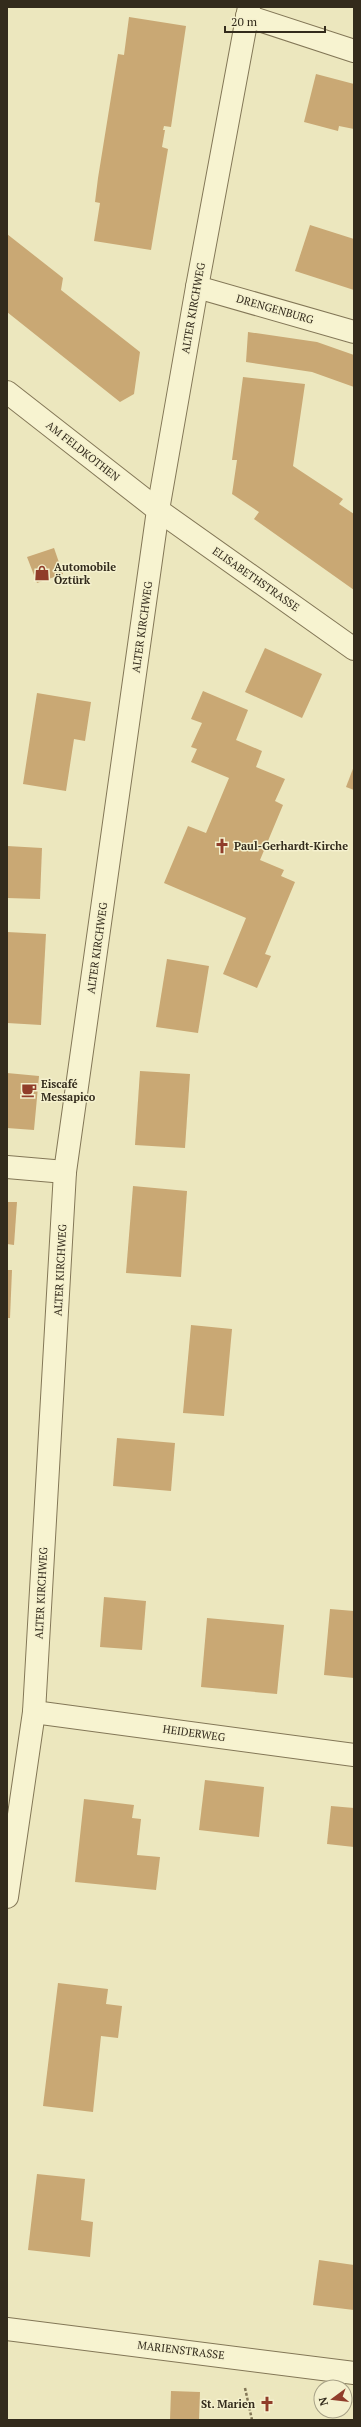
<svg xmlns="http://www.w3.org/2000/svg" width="361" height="2427" font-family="'PT Serif',serif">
  <rect width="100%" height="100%" fill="#ece7be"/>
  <g fill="#c9a874">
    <path d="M129,17L186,26L171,127L164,126L163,130H165L162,147L168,149L151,250L94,241L100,203L95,202L98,178L118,54L124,55Z"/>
    <path d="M316,74L354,84V129L339,126L338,131L304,122Z"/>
    <path d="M310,225L354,239V290L295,271Z"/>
    <path d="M7,234L63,278L61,290L140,352L134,394L120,402L7,312Z"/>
    <path d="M248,332L317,342L354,355V387L312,372L246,362Z"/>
    <path d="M243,377L305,384L293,466L343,499L339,504L354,514V590L254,519L259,512L232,494L237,460H232Z"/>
    <path d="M54,548L63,574L37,583L27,557Z"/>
    <path d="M265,648L322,674L302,718L245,692Z"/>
    <path d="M203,691L248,710L236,740L262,751L256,767L285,779L275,801L283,805L260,860L284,870L281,876L295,882L265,954L271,956L257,988L223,974L246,918L164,883L188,826L206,833L229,778L191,762L197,749L191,747L202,723L191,719Z"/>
    <path d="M37,693L91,702L85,741L74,739L66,791L23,784Z"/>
    <path d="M354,766V790L346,787Z"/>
    <path d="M7,846L42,848L40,899L7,898Z"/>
    <path d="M7,932L46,934L41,1025L7,1023Z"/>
    <path d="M167,959L209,966L198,1033L156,1027Z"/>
    <path d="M140,1071L190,1074L185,1148L135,1145Z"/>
    <path d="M7,1073L39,1076L34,1130L7,1128Z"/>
    <path d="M133,1186L187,1191L181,1277L126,1273Z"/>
    <path d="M7,1202H17L14,1245L7,1244Z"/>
    <path d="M7,1270H12L10,1318H7Z"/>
    <path d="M191,1325L232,1329L224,1416L183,1413Z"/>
    <path d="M117,1438L175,1443L171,1491L113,1486Z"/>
    <path d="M104,1597L146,1601L142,1650L100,1647Z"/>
    <path d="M330,1609L354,1611V1678L324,1675Z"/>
    <path d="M207,1618L284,1625L277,1694L201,1687Z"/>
    <path d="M205,1780L264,1787L259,1837L199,1830Z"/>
    <path d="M84,1799L134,1805L132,1818L141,1819L137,1855L160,1857L156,1890L75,1882Z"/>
    <path d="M331,1806L354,1808V1847L327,1844Z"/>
    <path d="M58,1983L108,1989L106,2004L122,2006L118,2038L101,2036L93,2112L43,2106Z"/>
    <path d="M37,2174L85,2179L81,2220L93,2222L90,2257L28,2250Z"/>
    <path d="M319,2260L354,2265V2310L313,2305Z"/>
    <path d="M171,2391L200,2392L199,2420H170Z"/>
  </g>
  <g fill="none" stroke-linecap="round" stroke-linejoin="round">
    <defs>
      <g id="street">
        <path d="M247,16L354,51"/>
        <path d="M197,287L354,332"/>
        <path d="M7,392L158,510L354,649"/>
        <path d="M7,1167L65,1172"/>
        <path d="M34,1712L354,1755"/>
        <path d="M7,1897L34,1712L65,1172L158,510L197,287L249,7"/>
        <path d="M7,2329L354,2373"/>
      </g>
    </defs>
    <use href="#street" stroke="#837757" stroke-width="24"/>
    <path stroke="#837757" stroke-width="2.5" stroke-dasharray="3 2" stroke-linecap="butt" d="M245,2388L252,2420"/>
    <use href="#street" stroke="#f7f3d0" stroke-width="22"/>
  </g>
  <defs>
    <symbol id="shop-bare" viewBox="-9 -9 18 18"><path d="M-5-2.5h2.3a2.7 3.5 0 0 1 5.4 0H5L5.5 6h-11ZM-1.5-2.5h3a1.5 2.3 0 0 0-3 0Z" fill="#903d2a" stroke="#f4f0cd" stroke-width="2.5" paint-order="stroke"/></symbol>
    <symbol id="church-bare" viewBox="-9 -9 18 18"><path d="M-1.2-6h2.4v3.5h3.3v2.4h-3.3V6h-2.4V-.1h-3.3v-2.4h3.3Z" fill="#903d2a" stroke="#f4f0cd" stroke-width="2.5" paint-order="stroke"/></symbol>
    <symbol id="cafe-bare" viewBox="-9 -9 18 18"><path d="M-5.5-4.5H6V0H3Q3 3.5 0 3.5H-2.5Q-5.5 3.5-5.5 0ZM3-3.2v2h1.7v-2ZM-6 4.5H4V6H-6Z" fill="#903d2a" stroke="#f4f0cd" stroke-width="2.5" paint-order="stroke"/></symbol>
  </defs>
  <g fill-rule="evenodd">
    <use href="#shop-bare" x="31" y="562" width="22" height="22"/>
    <use href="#church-bare" x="211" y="835" width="22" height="22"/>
    <use href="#cafe-bare" x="18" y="1079" width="22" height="22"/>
    <use href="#church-bare" x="256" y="2393" width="22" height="22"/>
  </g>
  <g text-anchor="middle" stroke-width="3" stroke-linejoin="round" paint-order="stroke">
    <g font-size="11" fill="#332b1c" stroke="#f4f0cd">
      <text transform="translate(193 308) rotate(-80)" y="4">ALTER KIRCHWEG</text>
      <text transform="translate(275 309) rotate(16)" y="4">DRENGENBURG</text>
      <text transform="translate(83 451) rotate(38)" y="4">AM FELDKOTHEN</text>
      <text transform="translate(256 579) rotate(35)" y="4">ELISABETHSTRASSE</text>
      <text transform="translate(142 627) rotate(-82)" y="4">ALTER KIRCHWEG</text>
      <text transform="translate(97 948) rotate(-82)" y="4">ALTER KIRCHWEG</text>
      <text transform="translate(60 1270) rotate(-87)" y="4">ALTER KIRCHWEG</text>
      <text transform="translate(41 1593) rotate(-87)" y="4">ALTER KIRCHWEG</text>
      <text transform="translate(194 1733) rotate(8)" y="4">HEIDERWEG</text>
      <text transform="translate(181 2350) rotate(7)" y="4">MARIENSTRASSE</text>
    </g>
    <g font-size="11" font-weight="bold" fill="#332b1c" stroke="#f4f0cd" text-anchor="start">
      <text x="54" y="571">Automobile<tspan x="54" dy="13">Öztürk</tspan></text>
      <text x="234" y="850">Paul-Gerhardt-Kirche</text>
      <text x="41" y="1088">Eiscafé<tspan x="41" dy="13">Messapico</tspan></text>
      <text x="255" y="2408" text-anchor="end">St. Marien</text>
    </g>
  </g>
  <rect width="361" height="2427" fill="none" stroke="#332b1c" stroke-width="16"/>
  <g transform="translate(333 2399) rotate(255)"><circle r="19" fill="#f4f0cd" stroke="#a7a186"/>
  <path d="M0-3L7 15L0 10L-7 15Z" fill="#903d2a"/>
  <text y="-6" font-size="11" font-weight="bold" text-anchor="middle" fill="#332b1c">N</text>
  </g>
  <path d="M225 26v6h100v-6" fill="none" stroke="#332b1c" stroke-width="2"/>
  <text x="231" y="26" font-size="12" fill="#332b1c" stroke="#f4f0cd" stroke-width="3" paint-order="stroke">20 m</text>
</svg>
